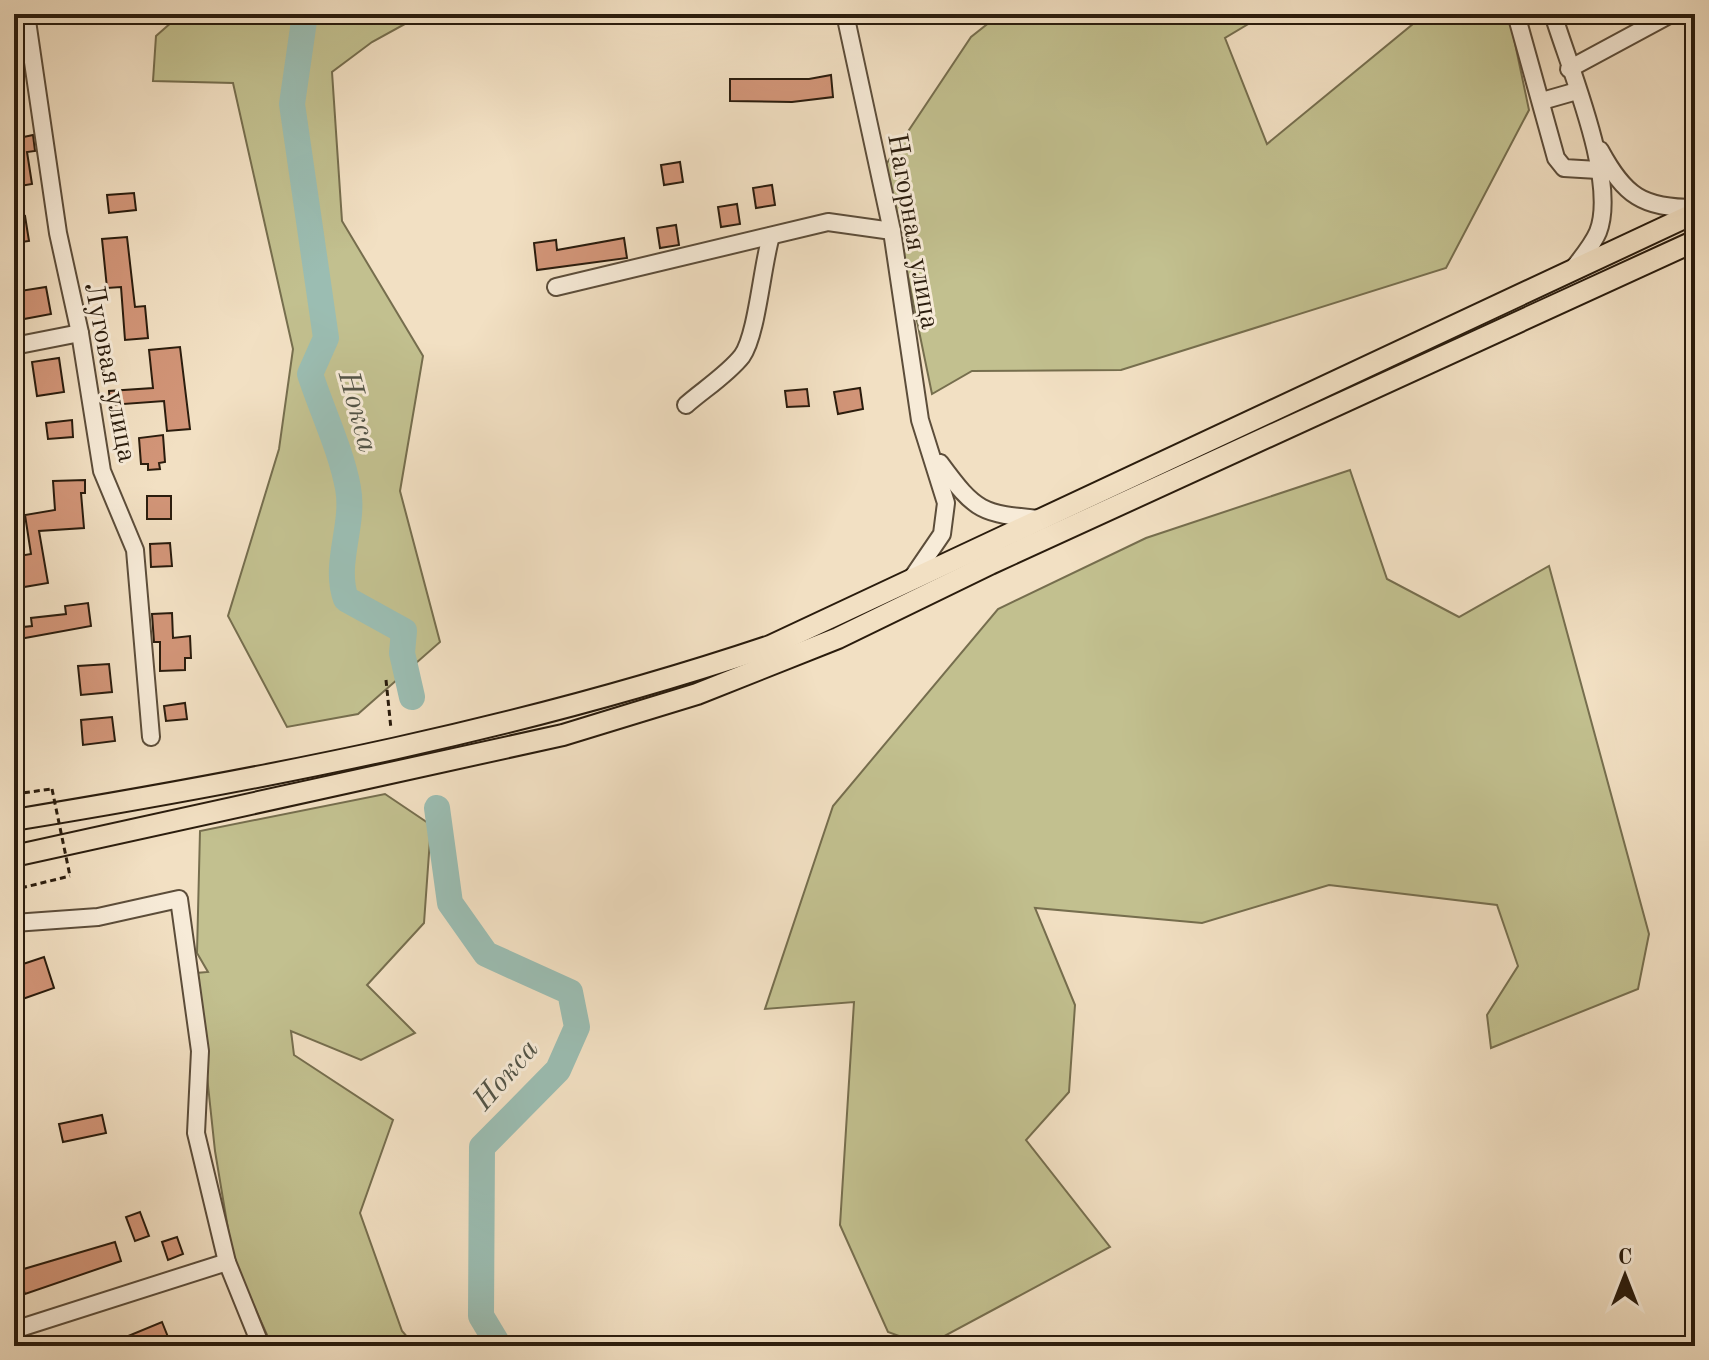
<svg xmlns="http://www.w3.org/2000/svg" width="1709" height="1360" font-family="'Old Standard TT',serif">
  <rect width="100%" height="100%" fill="#f2e0c3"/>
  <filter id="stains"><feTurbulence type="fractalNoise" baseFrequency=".0025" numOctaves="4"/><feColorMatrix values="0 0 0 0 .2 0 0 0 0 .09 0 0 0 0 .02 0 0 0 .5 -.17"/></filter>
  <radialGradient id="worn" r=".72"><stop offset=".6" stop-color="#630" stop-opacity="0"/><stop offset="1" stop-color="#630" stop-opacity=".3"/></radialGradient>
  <g fill="#c2c08f" stroke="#766e4e" stroke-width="2">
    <path d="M181,14H423L372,42L332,72L342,221L423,356L400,491L440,642L358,714L287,727L228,616L279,449L293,349L233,83L153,81L156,36Z"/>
    <path d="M1000,14H1265L1225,38L1267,144L1413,24L1456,14L1509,15L1529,110L1446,268L1121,370L972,371L932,394L885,166L971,37Z"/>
    <path d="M1350,470L1387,579L1459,617L1549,566L1649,934L1638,989L1491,1048L1487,1015L1518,966L1497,905L1329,885L1202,923L1035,908L1075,1005L1069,1092L1026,1140L1110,1247L926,1346L888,1332L840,1225L854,1002L765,1009L833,806L998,609L1146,538Z"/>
    <path d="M385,794L431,825L424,923L367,985L415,1033L361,1060L291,1031L294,1055L393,1120L360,1213L402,1331L415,1346H272L233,1259L215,1151L196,973L208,972L197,953L200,831Z"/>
  </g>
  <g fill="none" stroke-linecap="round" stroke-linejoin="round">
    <g stroke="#9bbdb2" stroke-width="26">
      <path d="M305,14L292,104L326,338L310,374C322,411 341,450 348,488C355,525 333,564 346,599L404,631L402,653L412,697"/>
      <path d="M437,808L450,903L486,954L570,992L577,1027L558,1070L482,1147L481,1316L499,1346"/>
    </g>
  </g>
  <g fill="#d29578" stroke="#2a1c0d" stroke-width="2">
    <path d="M831,75L833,97L792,102L730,101V79H809Z"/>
    <path d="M33,135L35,151L27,152L32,184L14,187V139Z"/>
    <path d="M680,162L683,182L664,185L661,165Z"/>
    <path d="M772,185L775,205L756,208L753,188Z"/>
    <path d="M134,193L136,210L109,213L107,195Z"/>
    <path d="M737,204L740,224L721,227L718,207Z"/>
    <path d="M25,216L29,241L14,243V218Z"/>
    <path d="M676,225L679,245L660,248L657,228Z"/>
    <path d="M127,237L135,307L145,306L148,338L125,340L121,287L107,288L102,239Z"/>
    <path d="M624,238L627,258L537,270L534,243L556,240L557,250Z"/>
    <path d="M46,287L51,314L24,319L20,291Z"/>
    <path d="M180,347L190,429L167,431L164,401L110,405L109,391L153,388L149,350Z"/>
    <path d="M59,358L64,392L37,396L32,362Z"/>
    <path d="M860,388L863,409L838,414L834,392Z"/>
    <path d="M807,389L809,406L787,407L785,391Z"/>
    <path d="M72,420L73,437L48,439L46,423Z"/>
    <path d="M163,435L165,462L159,463L160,469L148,470V464H141L139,438Z"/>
    <path d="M85,480V493H81L84,528L39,531L48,583L24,587L19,556L31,554L25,515L55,510L53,481Z"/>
    <rect x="147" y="496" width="24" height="23"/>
    <path d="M170,543L172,566L151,567L150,544Z"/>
    <path d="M88,603L91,626L14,640V628L32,626L31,618L66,614L65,606Z"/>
    <path d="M172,613L173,638L190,636L191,658H185V670L160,671V642H154L152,614Z"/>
    <path d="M109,664L112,692L81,695L78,666Z"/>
    <path d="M185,703L187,719L166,721L164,706Z"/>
    <path d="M112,717L115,741L83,745L81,720Z"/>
    <path d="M44,957L54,988L14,1002V967Z"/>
    <path d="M102,1115L106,1133L63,1142L59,1124Z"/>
    <path d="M140,1212L149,1236L135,1241L126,1217Z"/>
    <path d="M177,1237L183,1254L168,1260L162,1242Z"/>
    <path d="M115,1242L121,1261L25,1294L17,1271Z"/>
    <path d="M162,1322L170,1342L160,1346H104Z"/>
  </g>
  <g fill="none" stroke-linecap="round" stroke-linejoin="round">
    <defs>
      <g id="minor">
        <path d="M26,14L58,233L80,333L102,471L135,550L151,737"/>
        <path d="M845,14L892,231L920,420L946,503L942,534L912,578"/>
        <path d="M1516,14L1556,158L1564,168L1598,170"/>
        <path d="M1553,14C1569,67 1618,181 1598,232C1592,246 1582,257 1573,269"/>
        <path d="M1569,69L1671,14"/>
        <path d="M1542,101L1577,91"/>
        <path d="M1600,150C1625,196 1642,208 1695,208"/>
        <path d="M556,287L828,222L892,231"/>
        <path d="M14,346L80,333"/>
        <path d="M686,405C703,390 728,374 742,356C757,335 762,266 771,236"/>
        <path d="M940,463C976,512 981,514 1042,519"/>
        <path d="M14,923L98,917L179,899L200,1051L196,1133L227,1262L261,1346"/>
        <path d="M14,1330L227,1262"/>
      </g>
      <g id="major">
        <path d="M14,820C270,778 523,729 770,646L1695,213"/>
        <path d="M14,856L563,735L697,694L838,638L990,564L1695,241"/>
      </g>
    </defs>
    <use href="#minor" stroke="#5c4d3a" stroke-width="20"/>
    <use href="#major" stroke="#2a1c0d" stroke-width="24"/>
    <g stroke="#2a1c0d" stroke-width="3" stroke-dasharray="6 4" stroke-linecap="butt">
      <path d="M386,680L391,729"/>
      <path d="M14,794L52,789"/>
      <path d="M14,884L17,889L70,876"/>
    </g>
    <use href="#minor" stroke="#f7ebd8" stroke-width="16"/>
    <use href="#major" stroke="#f2e0c3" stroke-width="20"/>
    <path stroke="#2a1c0d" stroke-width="3" stroke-dasharray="6 4" stroke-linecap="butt" d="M52,789L70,876"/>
  </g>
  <g text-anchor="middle" stroke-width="6" stroke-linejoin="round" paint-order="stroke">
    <g font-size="28" fill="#2a1c0d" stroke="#f7ebd8">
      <text transform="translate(915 231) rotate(80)" y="10">Нагорная улица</text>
      <text transform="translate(112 372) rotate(79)" y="10">Луговая улица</text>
    </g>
    <g font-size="30" font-style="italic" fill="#525447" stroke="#f7ebd8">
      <text transform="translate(359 411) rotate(75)" y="10">Нокса</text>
      <text transform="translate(505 1074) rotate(-49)" y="10">Нокса</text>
    </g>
  </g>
  <rect width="1709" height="1360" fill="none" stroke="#f2e0c3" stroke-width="48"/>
  <rect x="16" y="16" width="1677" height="1328" fill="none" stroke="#2a1c0d" stroke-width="4"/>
  <rect x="24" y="24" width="1661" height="1312" fill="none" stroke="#2a1c0d" stroke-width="2"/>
  <g transform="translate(1625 1276)" stroke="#f7ebd8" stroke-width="6" paint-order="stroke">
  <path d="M0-6L14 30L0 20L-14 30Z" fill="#2a1c0d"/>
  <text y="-12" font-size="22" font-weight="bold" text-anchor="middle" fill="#2a1c0d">С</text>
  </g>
  <rect width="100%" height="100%" filter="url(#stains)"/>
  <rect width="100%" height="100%" fill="url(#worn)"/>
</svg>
